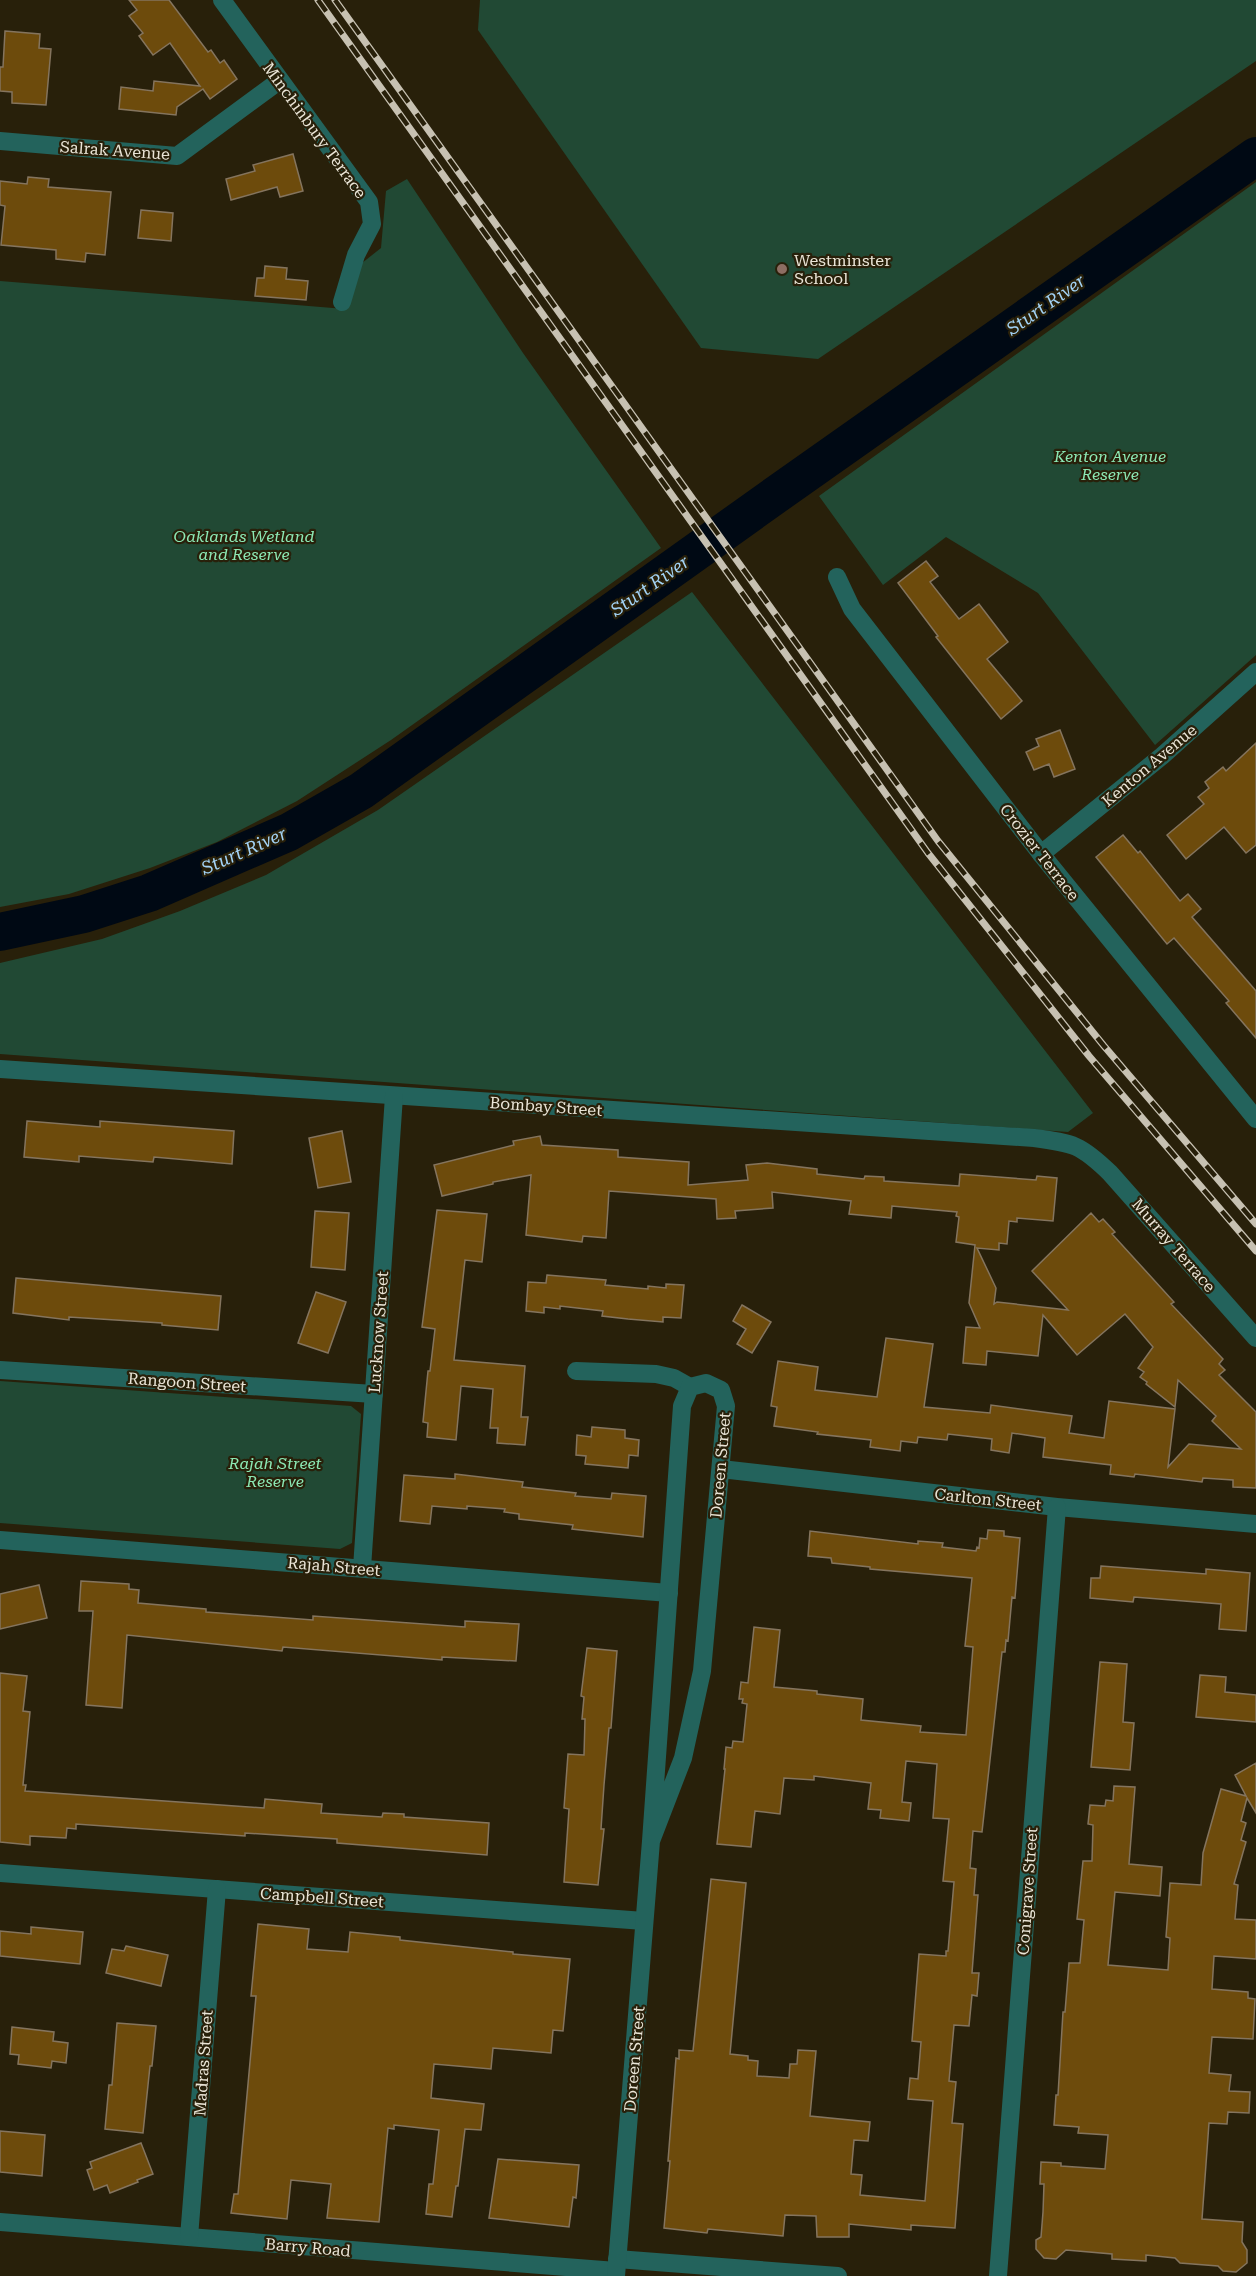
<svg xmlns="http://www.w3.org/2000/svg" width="1256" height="2276" font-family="'Roboto Serif',serif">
  <rect width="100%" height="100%" fill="#28200a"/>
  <g fill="#214934">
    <path d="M480,0H1256V61L818,359L701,348L478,30Z"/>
    <path d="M407,179L523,353L661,548L391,740L297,801L217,842L150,868L69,894L0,907V281L345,309L357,267L381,248L386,191Z"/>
    <path d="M1256,182V655L1155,745L1038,593L946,537L883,585L819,496Z"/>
    <path d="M692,592L1093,1113L1068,1132L0,1054V963L102,939L180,911L266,875L378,810Z"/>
    <path d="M0,1381L351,1406L361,1414L352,1543L340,1549L0,1523Z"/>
  </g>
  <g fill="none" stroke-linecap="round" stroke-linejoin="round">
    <path stroke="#000914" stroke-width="38" d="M0,932L84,914L149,893L289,832L361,791L777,494L1256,156"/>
  </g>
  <g fill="#6d4b0c" stroke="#84745e" stroke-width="1.5">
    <path d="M129,0H169L208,52L211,50L220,63L224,60L237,79L210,99L203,89L177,107L176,115L119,109L121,87L153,91L154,81L200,86L170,43L153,55L139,36L143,33L129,16L137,10Z"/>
    <path d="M5,31L40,34L39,48L51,49L46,105L12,103V92L0,91V67H3Z"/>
    <path d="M293,154L303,191L280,197L277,187L231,200L226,179L255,171L253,165Z"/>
    <path d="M28,177L49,179L48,187L111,192L105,255L86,253L85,262L56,259V250L1,245L5,206L0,205V181L27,184Z"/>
    <path d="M141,210L173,213L171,241L138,238Z"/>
    <path d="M265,266L287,268L286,279L308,281L306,300L255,296L257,278H264Z"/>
    <path d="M926,561L938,576L930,582L959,619L979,604L1008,642L987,659L1022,701L1001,719L936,637L938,636L898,583Z"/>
    <path d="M1060,730L1075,769L1054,777L1049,764L1034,770L1026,752L1039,746L1036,739Z"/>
    <path d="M1256,743V845L1246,853L1224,827L1186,859L1167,835L1204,804L1198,797L1209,788L1205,782L1223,767L1226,771Z"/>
    <path d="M1123,835L1138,853L1140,851L1180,901L1188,894L1201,909L1192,917L1256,991V1038L1226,1003L1229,1001L1174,938L1167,944L1096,857Z"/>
    <path d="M27,1121L100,1127V1121L234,1131L232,1164L154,1157L153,1162L79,1156V1162L24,1157Z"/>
    <path d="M342,1131L351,1182L318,1188L309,1138Z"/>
    <path d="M540,1136L542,1145L618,1150V1157L689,1162L688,1185L748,1180L746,1165L767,1163L817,1169V1174L864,1179L865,1176L884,1177V1181L959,1186L960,1174L1036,1180L1037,1176L1057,1178L1053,1221L1017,1218V1222L1009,1221L1007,1244L999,1243V1250L977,1248L996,1288L994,1304L997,1302L1068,1310L1032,1271L1091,1213L1099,1222L1103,1219L1115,1232L1112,1234L1174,1302L1171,1304L1223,1359L1219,1364L1225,1370L1219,1375L1256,1412V1488L1233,1487V1480L1203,1478L1202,1482L1135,1474L1134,1477L1110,1474L1111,1465L1043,1457L1045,1438L1012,1433L1009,1453L991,1450L992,1439L948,1434L947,1440L918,1437L917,1443L901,1441L900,1451L870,1447L871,1440L817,1434L818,1432L774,1426L777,1407L771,1406L778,1361L818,1367L815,1390L877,1397L886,1338L933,1344L924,1407L990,1413L991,1405L1072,1416L1069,1433L1104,1438L1109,1401L1175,1409L1168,1467L1189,1444L1241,1449L1212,1421L1216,1416L1178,1380L1175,1407L1146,1384L1147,1382L1140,1377L1144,1372L1138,1368L1153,1347L1125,1314L1077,1355L1043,1315L1038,1356L987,1351L986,1365L963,1363L966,1327L980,1328L969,1303L975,1245L956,1242L959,1217L956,1216L957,1212L892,1206L891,1218L849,1214L851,1201L772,1192L773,1208L735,1211L736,1218L717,1219L716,1199L609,1191L606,1238L583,1236L582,1242L526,1235L531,1175L493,1182V1184L442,1196L434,1165L514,1145L513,1141Z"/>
    <path d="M437,1210L487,1214L482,1262L465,1260L454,1360L525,1366L521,1417H528L525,1445L497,1443L498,1428H490L493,1389L461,1386L456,1440L427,1437L428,1423L423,1422L428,1371H430L435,1329L422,1327Z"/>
    <path d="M315,1211L349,1213L345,1270L311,1267Z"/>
    <path d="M547,1275L606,1280L605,1285L648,1289V1286L666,1288V1284L684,1285L681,1318L663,1317V1322L628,1319L602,1316L603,1311L560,1306V1309L544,1307V1313L526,1311L528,1282L546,1283Z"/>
    <path d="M16,1278L221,1296L218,1330L162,1325V1323L69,1317V1320L13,1313Z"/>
    <path d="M316,1292L346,1302L328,1353L298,1343Z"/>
    <path d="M742,1305L771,1322L752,1353L737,1344L746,1329L733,1321Z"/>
    <path d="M592,1427L625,1430V1438L639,1440L638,1456L629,1455L628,1468L585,1464L586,1456L576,1455L577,1435L591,1437Z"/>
    <path d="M455,1474L523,1482L522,1487L576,1493L575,1496L611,1499L612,1493L646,1496L643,1537L572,1529L573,1525L519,1519V1514L504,1512L505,1509L467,1506V1509L432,1506L430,1524L400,1521L404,1475L455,1479Z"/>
    <path d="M988,1530L1004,1531V1536L1020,1538L1015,1598L1012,1597L1008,1641L1006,1640L1005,1652H1002L982,1832L973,1831L970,1868L976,1869L974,1895H978L972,1973H979L977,1996L972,1995L969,2026L954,2025L949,2081L956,2082L952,2123L963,2124L955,2228L911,2225V2230L849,2224V2237H817L816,2216L785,2215L783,2236L708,2229L707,2233L664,2228L670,2161H668L676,2058L679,2059V2050L693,2051L711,1879L746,1883L730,2054L748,2056V2060L758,2061L757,2076L789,2078L790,2064H797L798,2050L816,2051L810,2116L870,2122L868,2141L854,2140L851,2174L862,2175L860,2195L925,2201L933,2101L908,2099L910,2078L918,2079L921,2042L912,2041L919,1954L946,1956V1951H948L954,1882L943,1881L949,1819L933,1818L937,1764L906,1761L902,1802L911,1803L909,1821L880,1818L881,1810L868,1809L871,1783L814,1776V1780L784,1778L780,1814L755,1811L751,1847L717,1844L725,1769H724L726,1747L732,1748L733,1741L743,1742L747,1704L742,1703L743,1699H739L741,1682L748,1683L754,1627L780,1630L774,1687L817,1691V1694L863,1699L861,1720L921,1726L920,1732L966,1735L973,1647L965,1646L972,1578L870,1569V1567L832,1563L831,1558L808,1556L810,1531L918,1544V1541L943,1543L942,1547L976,1551L977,1547L979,1548L980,1538L987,1539Z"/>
    <path d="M1101,1566L1206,1574V1569L1250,1573L1246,1631L1219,1629L1221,1604L1134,1597L1133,1602L1090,1598L1091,1578H1100Z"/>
    <path d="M81,1581L129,1584V1589L139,1590L138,1603L206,1609V1612L313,1620V1616L465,1627V1621L519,1624L516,1661L442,1657V1660L283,1647L282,1651L127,1635L122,1708L86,1705L93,1611H79Z"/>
    <path d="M39,1585L47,1618L0,1629V1594Z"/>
    <path d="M587,1648L617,1651L611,1728H609L604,1785L601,1829H604L598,1885L564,1882L569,1809L564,1808L568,1754L584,1755L585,1719H582L584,1697L581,1696Z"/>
    <path d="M1100,1662L1127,1664L1123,1722L1134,1723L1130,1770L1091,1767Z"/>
    <path d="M0,1673L27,1676L23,1711L30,1712L23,1785H26L25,1791L264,1808L265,1799L322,1804L321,1813L382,1817L383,1813L404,1814V1817L489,1823L487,1855L337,1843V1839L245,1833V1836L76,1824V1829L67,1828L66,1838L30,1836V1845L0,1842Z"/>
    <path d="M1200,1675L1226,1677L1225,1692L1256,1695V1722L1196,1717Z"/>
    <path d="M1256,1763V1813L1247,1798L1241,1821L1246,1823L1241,1840L1246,1842L1234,1884L1238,1885L1235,1919L1256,1920V1959L1214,1956L1212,1989L1248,1992V1998L1255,1999L1253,2039L1212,2037L1209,2073L1231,2075L1229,2091L1250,2092L1249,2113L1228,2112L1227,2124L1209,2123L1202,2219L1243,2222L1242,2242L1247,2250V2263L1236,2272L1223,2271L1218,2266L1180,2263L1175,2258L1146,2255V2261L1112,2259V2254L1066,2250L1056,2259L1044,2258L1036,2249V2240L1041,2237L1043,2212L1044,2184H1040L1041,2162L1061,2163V2166L1105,2169L1108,2135L1078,2133L1079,2127L1054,2125L1056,2095H1058L1063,2012H1065L1069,1963H1080L1084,1920L1077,1919L1083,1861H1092L1093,1825L1088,1824L1090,1805L1105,1806L1106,1800L1113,1801L1114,1786L1135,1787L1129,1864L1162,1867L1160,1896L1115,1892L1108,1965L1168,1970L1170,1938L1166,1937L1170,1883L1201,1885L1203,1853L1221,1789L1246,1796L1235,1775Z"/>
    <path d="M258,1924L309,1929L307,1949L348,1952L350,1932L400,1937V1940L513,1952V1954L570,1959L563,2031L553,2030L551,2053L493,2048L491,2069L434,2064L431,2098L484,2104L481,2130L465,2129L458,2186H456L452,2217L426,2214L429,2184H433L439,2130L394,2125V2129L388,2128L379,2222L327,2218L331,2184L291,2180L287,2219L231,2213L234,2194H238L256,1996H251Z"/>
    <path d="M31,1927L83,1932L80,1964L0,1956V1931L31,1934Z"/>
    <path d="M126,1946L168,1955L161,1986L106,1973L112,1949L124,1951Z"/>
    <path d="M117,2023L156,2026L152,2066H150L143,2133L105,2129L109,2085H112Z"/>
    <path d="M12,2027L54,2032L53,2041L68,2043L66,2063L52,2061L51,2068L18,2064L19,2055L10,2054Z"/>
    <path d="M0,2131L45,2135L42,2176L0,2172Z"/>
    <path d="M141,2143L153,2174L137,2180L138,2182L110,2193L107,2185L94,2190L87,2170L92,2168L90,2162Z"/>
    <path d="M498,2159L579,2165L576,2198L573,2197L569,2227L489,2218Z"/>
  </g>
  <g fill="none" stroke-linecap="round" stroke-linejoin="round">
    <g stroke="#23635c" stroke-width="18">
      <path d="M222,0L369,202L372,224L356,255L342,302"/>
      <path d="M0,141L177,156L279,81"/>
      <path d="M837,577L852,609L1041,854L1256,1119"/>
      <path d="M1041,854L1162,756L1256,672"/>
      <path d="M0,1069L1034,1138C1074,1143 1081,1145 1110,1173L1256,1338"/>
      <path d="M0,1370L374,1394"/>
      <path d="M576,1371L656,1374L674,1378L690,1387"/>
      <path d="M721,1469L1057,1507L1256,1524"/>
      <path d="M0,1540L669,1593"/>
      <path d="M362,1568L394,1096"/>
      <path d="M0,1873L644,1921"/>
      <path d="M0,2222L616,2271"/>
      <path d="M189,2237L217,1889"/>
      <path d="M617,2259L838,2276"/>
      <path d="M616,2276L651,1841L682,1406L690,1387L706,1383L721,1390L726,1406L702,1671L683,1758L651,1841"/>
      <path d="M998,2276L1057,1507"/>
    </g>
    <defs>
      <g id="rail">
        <path d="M318,0L928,853L1089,1056L1256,1251"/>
        <path d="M335,0L938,841L1104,1046L1256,1224"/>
      </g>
    </defs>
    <use href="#rail" stroke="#c7c1b2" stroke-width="7"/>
    <use href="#rail" stroke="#28200a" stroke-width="4.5" stroke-dasharray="14" stroke-linecap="butt"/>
  </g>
  <circle fill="#8d6e63" stroke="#28200a" stroke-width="2" cx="782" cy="269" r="6"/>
  <g text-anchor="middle" stroke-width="4.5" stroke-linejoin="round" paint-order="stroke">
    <g font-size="16" fill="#eae5d7" stroke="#28200a">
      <text transform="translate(315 130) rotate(54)" y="6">Minchinbury Terrace</text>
      <text transform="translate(115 150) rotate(4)" y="6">Salrak Avenue</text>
      <text transform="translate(1149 765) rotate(-40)" y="6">Kenton Avenue</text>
      <text transform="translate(1040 852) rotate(52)" y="6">Crozier Terrace</text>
      <text transform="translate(546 1106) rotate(4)" y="6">Bombay Street</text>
      <text transform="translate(1174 1245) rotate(49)" y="6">Murray Terrace</text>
      <text transform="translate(378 1332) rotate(-86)" y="6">Lucknow Street</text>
      <text transform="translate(187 1382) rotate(4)" y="6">Rangoon Street</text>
      <text transform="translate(720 1465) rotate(-85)" y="6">Doreen Street</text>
      <text transform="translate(988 1499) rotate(6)" y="6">Carlton Street</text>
      <text transform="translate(334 1566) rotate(5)" y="6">Rajah Street</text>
      <text transform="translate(1027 1891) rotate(-86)" y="6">Conigrave Street</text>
      <text transform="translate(322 1897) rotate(4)" y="6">Campbell Street</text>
      <text transform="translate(634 2059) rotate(-85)" y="6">Doreen Street</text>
      <text transform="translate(203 2063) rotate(-86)" y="6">Madras Street</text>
      <text transform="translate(308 2247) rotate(5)" y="6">Barry Road</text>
    </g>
    <g font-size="16" fill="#eae5d7" stroke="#28200a" text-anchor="start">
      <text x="794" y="266">Westminster<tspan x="794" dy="18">School</tspan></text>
    </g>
    <g font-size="16" font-style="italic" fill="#8ce9b5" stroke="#28200a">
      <text x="1110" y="462">Kenton Avenue<tspan x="1110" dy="18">Reserve</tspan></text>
      <text x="244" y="542">Oaklands Wetland<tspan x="244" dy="18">and Reserve</tspan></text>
      <text x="275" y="1469">Rajah Street<tspan x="275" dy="18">Reserve</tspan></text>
    </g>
    <g font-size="18" font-style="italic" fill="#a3d3f6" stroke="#28200a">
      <text transform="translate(1046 305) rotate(-35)" y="6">Sturt River</text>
      <text transform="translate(650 586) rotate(-35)" y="6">Sturt River</text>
      <text transform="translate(244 851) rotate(-24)" y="6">Sturt River</text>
    </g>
  </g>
</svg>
